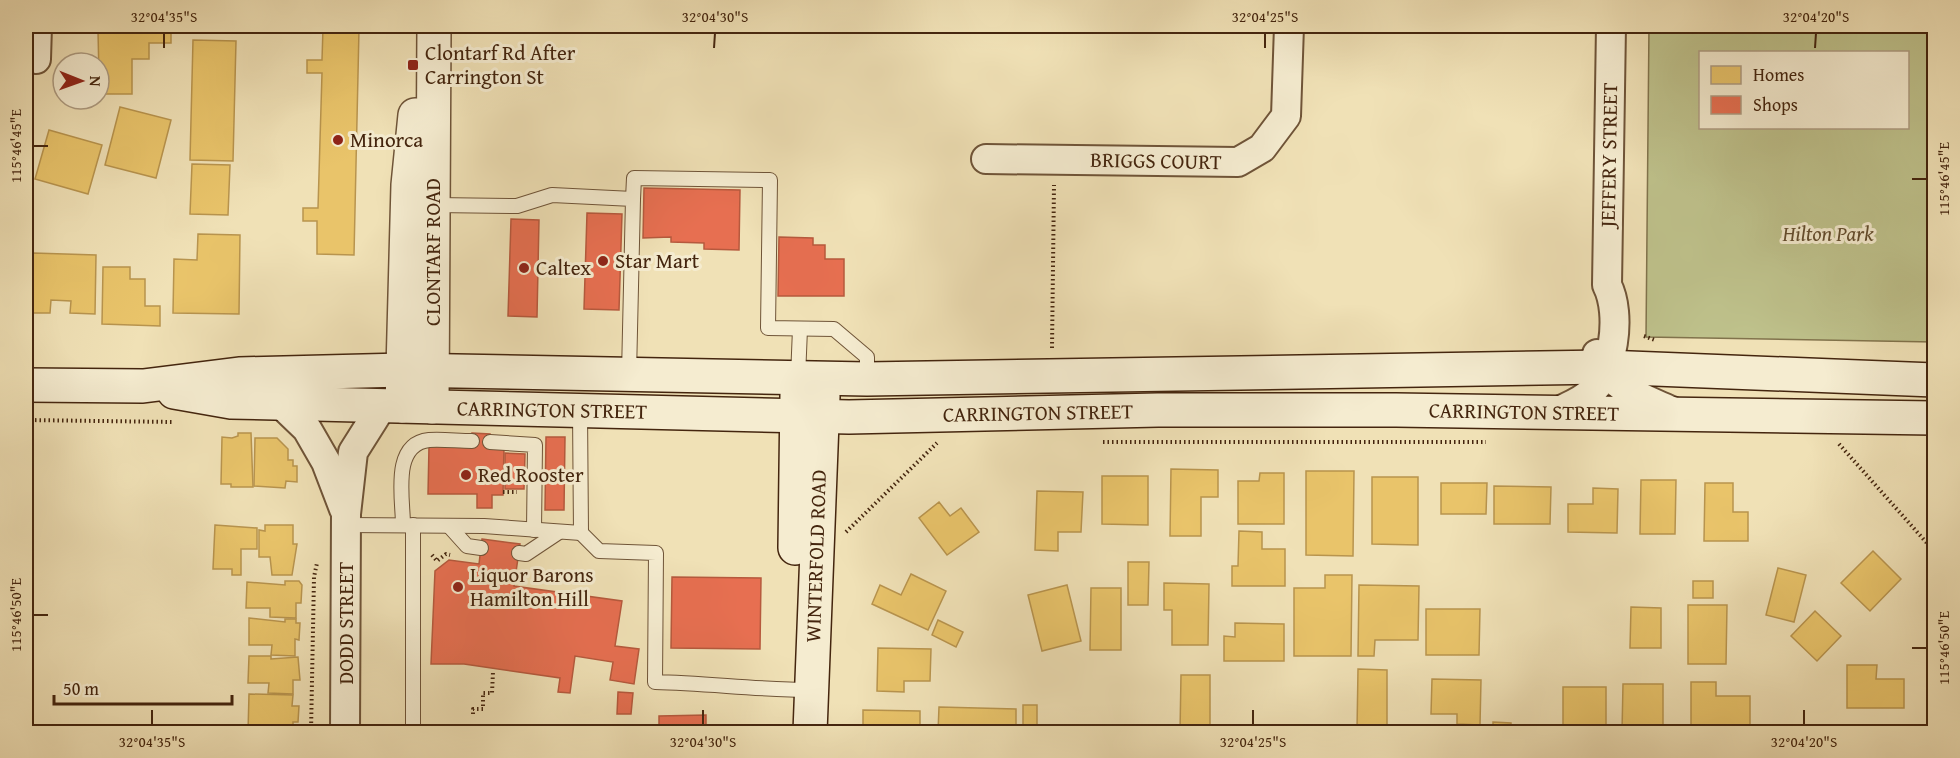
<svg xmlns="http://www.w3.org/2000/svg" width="1960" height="758" font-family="'Gentium Book Plus',serif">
  <rect width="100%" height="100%" fill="#f0e1b6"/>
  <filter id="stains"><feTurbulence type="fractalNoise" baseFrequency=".00333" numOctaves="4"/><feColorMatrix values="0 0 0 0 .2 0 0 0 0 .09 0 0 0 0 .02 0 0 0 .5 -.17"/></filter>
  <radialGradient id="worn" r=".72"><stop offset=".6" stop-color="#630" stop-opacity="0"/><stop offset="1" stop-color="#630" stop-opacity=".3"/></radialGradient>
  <path fill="#bec18b" stroke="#81734c" stroke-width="1.5" fill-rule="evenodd" d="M1649,26H1934V342L1646,337ZM1700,52H1908V128H1700Z"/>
  <g fill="#e9c46a" stroke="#b8944e" stroke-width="1.5">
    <path d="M92,26H171V43H149V59H132V94H104V77H99L98,31H92Z"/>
    <path d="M323,28L359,29L354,255L317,254V221H303V208H318L322,73H307V60H322Z"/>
    <path d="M193,40L236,41L233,161L190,160Z"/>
    <path d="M120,107L171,120L156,178L105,165Z"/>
    <path d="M49,130L102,145L88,194L35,179Z"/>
    <path d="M192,164L230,165L228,215L190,214Z"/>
    <path d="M198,234L240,235L239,314L173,313L174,259L197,260Z"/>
    <path d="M33,253L96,255L95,314L70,313L71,301L51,300L50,313H32Z"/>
    <path d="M103,267H130V279H145V306H160V326L102,324Z"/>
    <path d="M238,433H251L253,487H231V484H221L222,437L232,438L238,436Z"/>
    <path d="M255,438H277L288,449V460H293V466H297V482L286,481L285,488L254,486Z"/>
    <path d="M1171,469L1218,470V497H1201V536H1170Z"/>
    <path d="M1306,471H1354L1353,556L1306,555Z"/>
    <path d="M1260,473H1284V524H1238V481H1259Z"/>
    <path d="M1102,476H1148V525L1102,524Z"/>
    <path d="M1372,477H1418V545L1372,544Z"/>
    <path d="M1641,480H1676L1675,534H1640Z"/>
    <path d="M1441,483H1487L1486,514H1441Z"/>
    <path d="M1705,483H1733V512H1748V541H1704Z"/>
    <path d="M1494,486L1551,487L1550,524H1494Z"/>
    <path d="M1593,488L1618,489L1617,533L1568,532V504H1593Z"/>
    <path d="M1037,491L1083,492L1081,532H1058V551L1035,550Z"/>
    <path d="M939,502L950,516L961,508L979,532L947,555L919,518Z"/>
    <path d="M215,525L257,528V549H241V575H232V569H213Z"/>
    <path d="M265,525H293V544H297L292,575H272L270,557H259V530L265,531Z"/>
    <path d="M1239,531L1262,532V549H1285V586H1232V566H1238Z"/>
    <path d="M1873,551L1901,579L1870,611L1841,583Z"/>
    <path d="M1128,562H1149L1148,605H1128Z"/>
    <path d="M1778,568L1806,575L1794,622L1766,615Z"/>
    <path d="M911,574L946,591L928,630L872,604L880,585L901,595Z"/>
    <path d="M1325,575H1352L1351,656H1294V588H1325Z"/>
    <path d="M285,581H299L302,585L301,603H296V618L270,617V608H246L247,582L285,585Z"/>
    <rect x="1693" y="581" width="20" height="17"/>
    <path d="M1164,583L1209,584L1208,645H1172V610H1164Z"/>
    <path d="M1067,585L1081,641L1042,651L1028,595Z"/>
    <path d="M1359,585L1419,586L1418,640H1375L1374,656H1358Z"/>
    <path d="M1091,588H1121V650H1090Z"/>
    <path d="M1688,605H1727L1726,664H1688Z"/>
    <path d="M1631,607L1661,608V648H1630Z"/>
    <path d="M1426,609H1480L1479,655H1426Z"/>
    <path d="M1815,611L1841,636L1817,661L1791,636Z"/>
    <path d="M249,618L285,622V619H296V623H300L299,640L295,639V656L271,655L272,645H249Z"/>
    <path d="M938,620L963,632L956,647L932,635Z"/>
    <path d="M1235,623L1284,624V661H1224V636L1235,637Z"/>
    <path d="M878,648L931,649L930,681H904V692L877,691Z"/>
    <path d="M249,656H271V659L298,657L300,680H293V694L268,693L269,683H248Z"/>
    <path d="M1847,665H1877L1876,679H1904V708H1847Z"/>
    <path d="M1358,669L1387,670V730H1357Z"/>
    <path d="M1181,675H1210V732H1180Z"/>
    <path d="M1432,679L1481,680L1480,725L1457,724V714H1431Z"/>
    <path d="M1691,682H1716V696H1750V732H1691Z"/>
    <path d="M1623,684H1663V732H1622Z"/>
    <rect x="1563" y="687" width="43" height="45"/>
    <path d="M249,694L293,695L292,706H299L298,722H293V730L288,729L287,732H248Z"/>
    <rect x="1023" y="705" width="14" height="27"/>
    <path d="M939,707L1016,709V732H938Z"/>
    <path d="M863,710L920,711V732H863Z"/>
    <path d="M1493,722L1511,723V732H1493Z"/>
  </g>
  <g fill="#e76f51" stroke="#b6593d" stroke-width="1.5">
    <path d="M644,188L740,190L739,250L704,249V243L671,242V237L643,238Z"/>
    <path d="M587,213L622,214L619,310L584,309Z"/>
    <path d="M511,219L539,220L537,317L508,316Z"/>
    <path d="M779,237L813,238V245H825V259H844V296H778Z"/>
    <path d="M472,433L490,434L489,446H504L503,495H492V508H477V494H428L429,446H472Z"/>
    <path d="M546,437H565L564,510H545Z"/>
    <path d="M505,453L525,454L524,489H505Z"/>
    <path d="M482,539L520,544L514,586L622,601L615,646L639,649L634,684L610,680L613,662L575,656L570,693L558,692L560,678L464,664H431L435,571L449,560L479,564Z"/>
    <path d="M672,577L761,578L760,649L671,648Z"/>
    <path d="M618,692L633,693L631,714H617Z"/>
    <path d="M706,715V732H659V716Z"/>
  </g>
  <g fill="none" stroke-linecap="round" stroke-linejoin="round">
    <defs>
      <g id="service">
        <path d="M633,199L634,178L770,180L768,328L834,329L867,357V379"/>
        <path d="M435,205L517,206L552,195L633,199L629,374"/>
        <path d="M798,377L800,329"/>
        <path d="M490,442L535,445L534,530"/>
        <path d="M346,525L484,526L581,533L580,411"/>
        <path d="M403,525C403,499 391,444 429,440C443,439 458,441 472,441"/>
        <path d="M413,525V732"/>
        <path d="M449,526L467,546L481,548"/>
        <path d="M581,533L599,551L656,553L655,682C707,683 759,690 811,690"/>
        <path d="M519,553L526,554L559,532"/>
      </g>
      <g id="minor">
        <path d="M36,59L37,26"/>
        <path d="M986,159L1238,162L1262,148L1286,116L1289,26"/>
        <path d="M1597,354C1610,389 1643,398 1674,412"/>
        <path d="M281,404L307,429L326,462L344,509"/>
        <path d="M1554,413C1566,408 1578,403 1588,395C1614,374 1622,314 1607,285L1611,26"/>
        <path d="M345,732L346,514L353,452L382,406"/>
      </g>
      <g id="tertiary">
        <path d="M402,406L408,185L415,115"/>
        <path d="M432,407L434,26"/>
      </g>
      <g id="secondary">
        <path d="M26,385L143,386L239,374L403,370L867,379L1605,367L1934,380"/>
        <path d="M174,392L231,402L849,417L1158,410H1396L1934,418"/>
        <path d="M795,548L797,395"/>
        <path d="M810,732L823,396"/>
      </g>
    </defs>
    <use href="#service" stroke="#6f5438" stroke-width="16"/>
    <use href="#minor" stroke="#6f5438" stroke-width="32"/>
    <use href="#tertiary" stroke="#6f5438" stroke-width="36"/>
    <use href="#secondary" stroke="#44250e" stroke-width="36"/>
    <g stroke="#44250e" stroke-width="4" stroke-dasharray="1.5 3" stroke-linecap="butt">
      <path d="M1644,336L1655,340"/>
      <path d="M1052,348L1054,185"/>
      <path d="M26,420L173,422"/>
      <path d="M1103,442H1486"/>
      <path d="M1839,444L1934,551"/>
      <path d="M503,492H517"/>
      <path d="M846,532L937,443"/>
      <path d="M432,555L437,561L446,554L450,555"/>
      <path d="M473,714V709H483V693H492L493,672"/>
      <path d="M311,732L314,577L317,563"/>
    </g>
    <use href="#service" stroke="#f5ecd0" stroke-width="14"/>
    <use href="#minor" stroke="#f5ecd0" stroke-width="28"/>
    <use href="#tertiary" stroke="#f5ecd0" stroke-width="33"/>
    <use href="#secondary" stroke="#f5ecd0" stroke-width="33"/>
  </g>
  <path fill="none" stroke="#44250e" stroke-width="2" d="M164,48V33M714,48L715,33M1265,48V33M1815,48L1816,33M33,146H48M1912,179H1927M33,615H48M1912,648H1927M152,725V710M703,725V710M1253,725V710M1804,725V710"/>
  <g fill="#8f2418" stroke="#f5ecd0" stroke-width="2">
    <rect x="407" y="59" width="12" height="12" rx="3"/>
    <circle cx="338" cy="140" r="6"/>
    <circle cx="603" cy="261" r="6"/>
    <circle cx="524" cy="268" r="6"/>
    <circle cx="466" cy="475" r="6"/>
    <circle cx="458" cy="587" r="6"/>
  </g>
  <g text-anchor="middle" stroke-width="6" stroke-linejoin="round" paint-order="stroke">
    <g font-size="21" fill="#44250e" stroke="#f5ecd0" text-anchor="start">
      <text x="425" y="60">Clontarf Rd After<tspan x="425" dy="24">Carrington St</tspan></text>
      <text x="350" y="147">Minorca</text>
      <text x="615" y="268">Star Mart</text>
      <text x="536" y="275">Caltex</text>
      <text x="478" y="482">Red Rooster</text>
      <text x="470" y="582">Liquor Barons<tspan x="470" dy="24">Hamilton Hill</tspan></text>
    </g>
    <g font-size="21" fill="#44250e" stroke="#f5ecd0">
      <text transform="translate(1609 155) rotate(-89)" y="7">JEFFERY STREET</text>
      <text transform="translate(1156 161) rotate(1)" y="7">BRIGGS COURT</text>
      <text transform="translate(433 252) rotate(-90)" y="7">CLONTARF ROAD</text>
      <text transform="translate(552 410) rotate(1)" y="7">CARRINGTON STREET</text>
      <text transform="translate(1524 412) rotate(1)" y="7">CARRINGTON STREET</text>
      <text transform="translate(1038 413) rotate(-1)" y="7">CARRINGTON STREET</text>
      <text transform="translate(816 556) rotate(-88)" y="7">WINTERFOLD ROAD</text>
      <text transform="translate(346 623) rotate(-90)" y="7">DODD STREET</text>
    </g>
    <g font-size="21" font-style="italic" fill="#624c2d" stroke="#f5ecd0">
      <text x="1828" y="241">Hilton Park</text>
    </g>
  </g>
  <rect width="1960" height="758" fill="none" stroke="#f0e1b6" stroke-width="66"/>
  <rect x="1699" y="51" width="210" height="78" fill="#f5ecd0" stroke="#ae9c82" stroke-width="1.5"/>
  <rect x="1711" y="66" width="30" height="18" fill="#e9c46a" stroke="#ae9c82" stroke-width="1.5"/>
  <text x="1753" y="81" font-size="18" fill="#44250e">Homes</text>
  <rect x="1711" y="96" width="30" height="18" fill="#e76f51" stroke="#ae9c82" stroke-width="1.5"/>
  <text x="1753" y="111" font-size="18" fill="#44250e">Shops</text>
  <g transform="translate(81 81) rotate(91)"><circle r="28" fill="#f5ecd0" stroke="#ae9c82" stroke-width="1.5"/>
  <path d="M0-4.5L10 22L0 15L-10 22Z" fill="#8f2418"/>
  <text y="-9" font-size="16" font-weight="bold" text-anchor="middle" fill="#44250e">N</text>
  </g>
  <path d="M54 695v9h178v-9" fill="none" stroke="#44250e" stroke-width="3"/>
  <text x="63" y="695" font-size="18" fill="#44250e" stroke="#f5ecd0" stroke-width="4.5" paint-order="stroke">50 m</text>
  <rect x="33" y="33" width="1894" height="692" fill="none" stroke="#44250e" stroke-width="2"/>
  <g font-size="15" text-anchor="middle" fill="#44250e">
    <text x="164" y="22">32°04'35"S</text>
    <text x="715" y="22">32°04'30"S</text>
    <text x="1265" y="22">32°04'25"S</text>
    <text x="1816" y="22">32°04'20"S</text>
    <text transform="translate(16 146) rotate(-90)" y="5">115°46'45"E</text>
    <text transform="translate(1944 179) rotate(-90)" y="5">115°46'45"E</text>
    <text transform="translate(16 615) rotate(-90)" y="5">115°46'50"E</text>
    <text transform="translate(1944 648) rotate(-90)" y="5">115°46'50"E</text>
    <text x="152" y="747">32°04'35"S</text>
    <text x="703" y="747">32°04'30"S</text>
    <text x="1253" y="747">32°04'25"S</text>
    <text x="1804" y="747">32°04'20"S</text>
  </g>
  <rect width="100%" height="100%" filter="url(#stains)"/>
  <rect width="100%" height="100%" fill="url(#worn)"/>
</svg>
